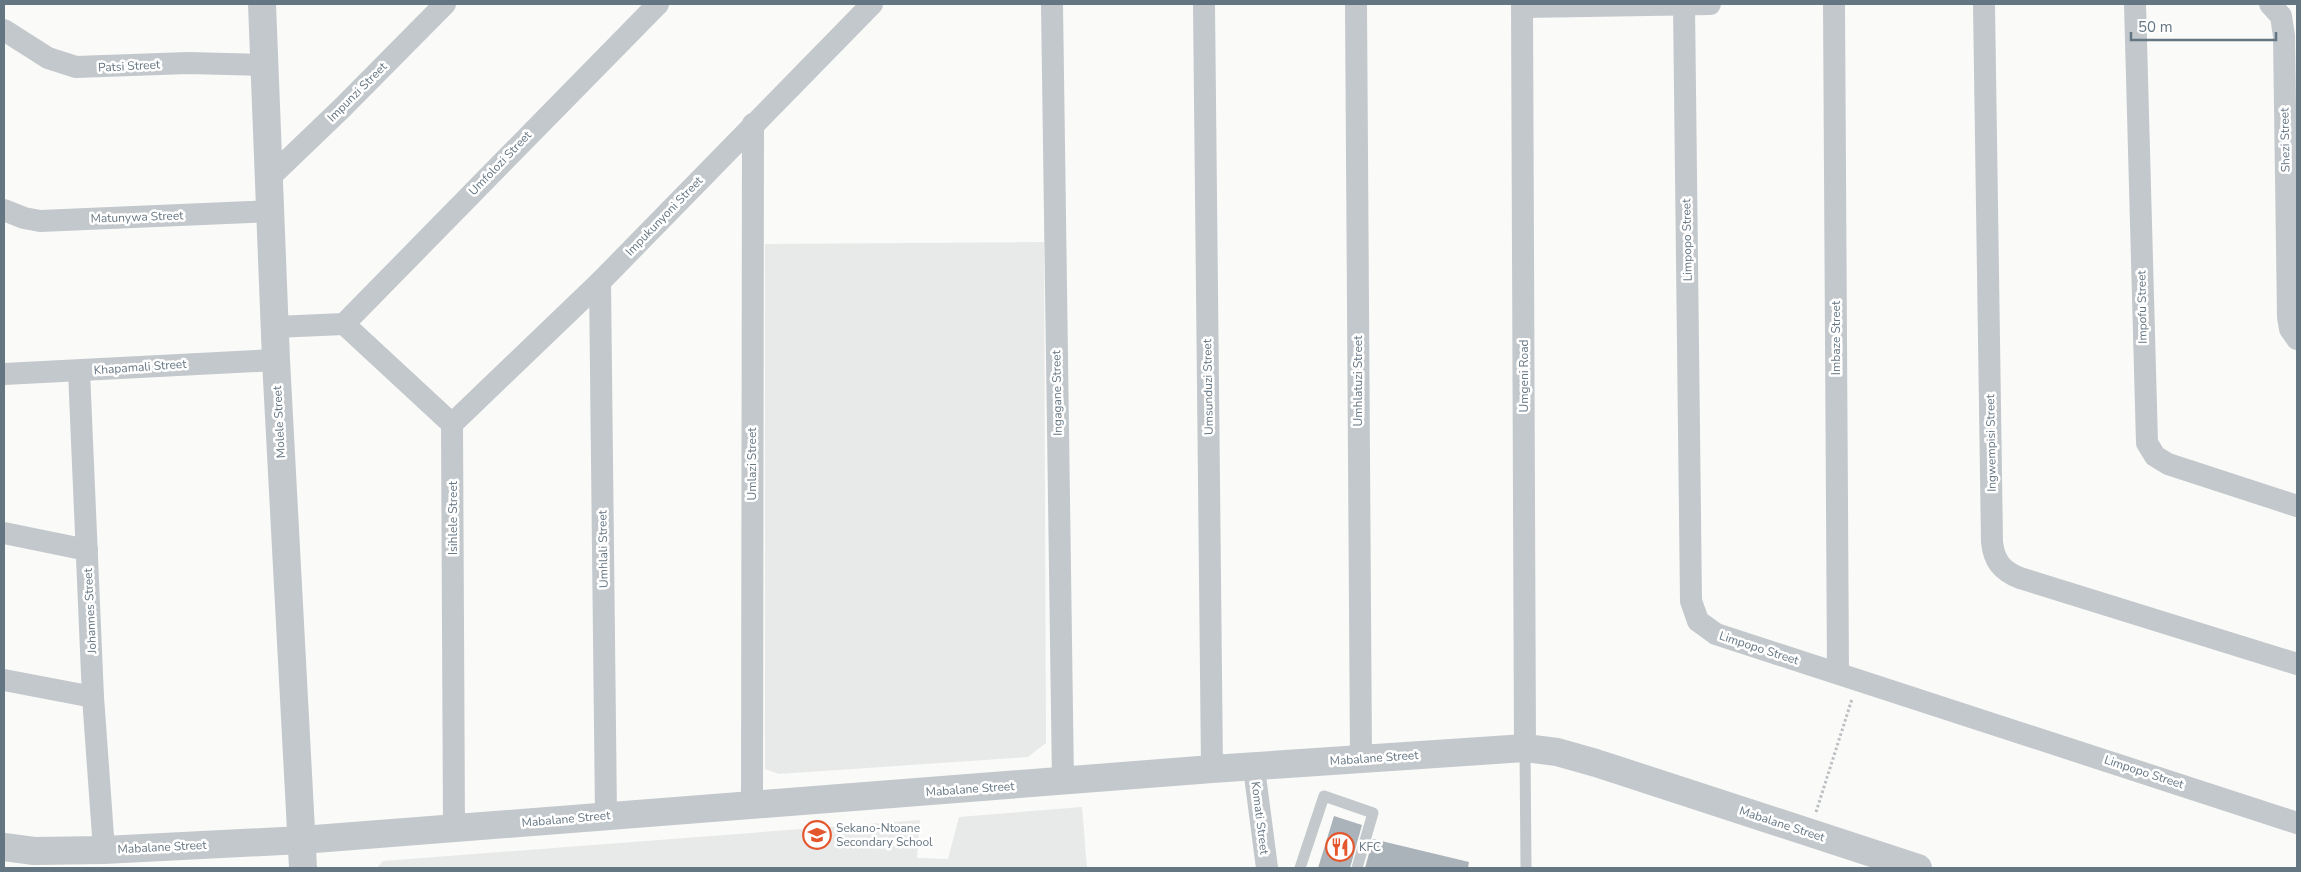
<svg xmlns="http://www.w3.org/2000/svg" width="2301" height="872" font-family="'Nunito Sans',sans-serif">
  <rect width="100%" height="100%" fill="#fafaf8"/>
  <g fill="#e8e9e9">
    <path d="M1044,242L1046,743L1028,757L779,774L765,769V244Z"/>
    <path d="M1082,807L1087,868H377L383,861L920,820L917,858L948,859L959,817Z"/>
  </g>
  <g fill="#aab3b9">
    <path d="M1334,816L1362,825L1350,868H1318Z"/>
    <path d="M1373,839L1469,862L1468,868H1365Z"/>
  </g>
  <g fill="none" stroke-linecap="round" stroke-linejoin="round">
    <path stroke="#bbbfc2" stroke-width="3" stroke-dasharray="2.5 2.5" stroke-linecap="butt" d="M1816,812L1852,699"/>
    <g stroke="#c3c8cc" stroke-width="11">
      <path d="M1525,748L1526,867"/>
      <path d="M1300,868L1324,796L1373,813L1357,868"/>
    </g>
    <g stroke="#c3c8cc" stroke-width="22">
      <path d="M1052,4L1063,782"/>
      <path d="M1204,4L1212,769"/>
      <path d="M1356,4L1361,759"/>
      <path d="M1522,4L1525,748"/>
      <path d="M1684,4L1691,601L1698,621L1716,634L2297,823"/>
      <path d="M1834,4L1838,673"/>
      <path d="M1984,4L1992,542C1994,561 2002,571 2020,578L2297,664"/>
      <path d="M2135,4L2147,443L2155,456L2168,464L2297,506"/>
      <path d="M2270,4L2281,16L2284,36L2288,317L2290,329L2297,339"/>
      <path d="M1522,7L1710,4"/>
      <path d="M4,30L48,58L76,67L188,63L264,65"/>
      <path d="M268,179L342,108L445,4"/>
      <path d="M4,210L24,218L40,221L271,211"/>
      <path d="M600,282L606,816"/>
      <path d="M344,324L658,4"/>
      <path d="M275,327L344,324L452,424L454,828"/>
      <path d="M79,371L93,697L104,850"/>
      <path d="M4,374L276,360"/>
      <path d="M452,424L600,282L872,4"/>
      <path d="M4,533L87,550"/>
      <path d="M4,680L93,697"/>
      <path d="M1254,768L1267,868"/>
      <path d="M752,804L753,124"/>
    </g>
    <g stroke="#c3c8cc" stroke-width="28">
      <path d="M262,4L276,360L303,868"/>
      <path d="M4,847L34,851L104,850L302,840L1212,769L1525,748L1557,752L1596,763L1918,868"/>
    </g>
  </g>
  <defs>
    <symbol id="school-ring" viewBox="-11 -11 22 22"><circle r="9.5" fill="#fff" stroke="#e4572e" stroke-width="1.5"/><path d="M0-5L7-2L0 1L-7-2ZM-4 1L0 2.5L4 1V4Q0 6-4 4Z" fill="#e4572e"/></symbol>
    <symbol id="restaurant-ring" viewBox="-11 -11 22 22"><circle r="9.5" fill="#fff" stroke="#e4572e" stroke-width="1.5"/><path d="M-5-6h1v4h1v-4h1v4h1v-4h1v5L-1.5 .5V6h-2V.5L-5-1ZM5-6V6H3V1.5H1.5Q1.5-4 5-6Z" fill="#e4572e"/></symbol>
  </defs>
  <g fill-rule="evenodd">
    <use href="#school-ring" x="801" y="819" width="32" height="32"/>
    <use href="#restaurant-ring" x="1324" y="831" width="32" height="32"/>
  </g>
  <g text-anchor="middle" stroke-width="5" stroke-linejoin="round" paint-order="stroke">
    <g font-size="12" fill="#657683" stroke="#fff">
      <text transform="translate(129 66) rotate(-3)" y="4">Patsi Street</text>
      <text transform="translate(357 92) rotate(-45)" y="4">Impunzi Street</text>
      <text transform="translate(2285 140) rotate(-91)" y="4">Shezi Street</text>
      <text transform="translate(500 163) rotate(-46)" y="4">Umfolozi Street</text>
      <text transform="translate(664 216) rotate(-46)" y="4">Impukunyoni Street</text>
      <text transform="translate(137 217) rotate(-2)" y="4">Matunywa Street</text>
      <text transform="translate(1687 240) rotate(-91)" y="4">Limpopo Street</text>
      <text transform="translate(2142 307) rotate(-91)" y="4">Impofu Street</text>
      <text transform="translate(1836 338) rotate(-90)" y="4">Imbaze Street</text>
      <text transform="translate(140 367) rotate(-4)" y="4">Khapamali Street</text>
      <text transform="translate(1524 376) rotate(-90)" y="4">Umgeni Road</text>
      <text transform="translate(1358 381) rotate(-90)" y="4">Umhlatuzi Street</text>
      <text transform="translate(1208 387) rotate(-91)" y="4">Umsunduzi Street</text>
      <text transform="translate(1057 393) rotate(-91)" y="4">Ingagane Street</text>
      <text transform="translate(279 422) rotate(-93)" y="4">Molele Street</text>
      <text transform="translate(1991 443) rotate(-91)" y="4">Ingwempisi Street</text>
      <text transform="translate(752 464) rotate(-90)" y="4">Umlazi Street</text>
      <text transform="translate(453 518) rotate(-90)" y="4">Isihlele Street</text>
      <text transform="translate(603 549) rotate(-91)" y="4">Umhlali Street</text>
      <text transform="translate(90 611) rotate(-93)" y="4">Johannes Street</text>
      <text transform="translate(1759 648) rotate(18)" y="4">Limpopo Street</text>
      <text transform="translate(1374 758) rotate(-4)" y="4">Mabalane Street</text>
      <text transform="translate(2144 772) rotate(18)" y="4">Limpopo Street</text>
      <text transform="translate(970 789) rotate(-4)" y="4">Mabalane Street</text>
      <text transform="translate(1260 818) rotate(83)" y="4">Komati Street</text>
      <text transform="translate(566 819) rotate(-5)" y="4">Mabalane Street</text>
      <text transform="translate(1782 824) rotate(18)" y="4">Mabalane Street</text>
      <text transform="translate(162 847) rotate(-3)" y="4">Mabalane Street</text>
    </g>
    <g font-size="12" fill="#657683" stroke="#fff" text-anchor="start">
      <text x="836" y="832">Sekano-Ntoane<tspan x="836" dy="14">Secondary School</tspan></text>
      <text x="1359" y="851">KFC</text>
    </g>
  </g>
  <rect width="2301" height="872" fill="none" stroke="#657683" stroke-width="10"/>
  <path d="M2131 32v8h145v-8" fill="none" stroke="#657683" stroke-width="2.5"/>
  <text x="2138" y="32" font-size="15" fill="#657683" stroke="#ffffff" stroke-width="4" paint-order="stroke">50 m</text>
</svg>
